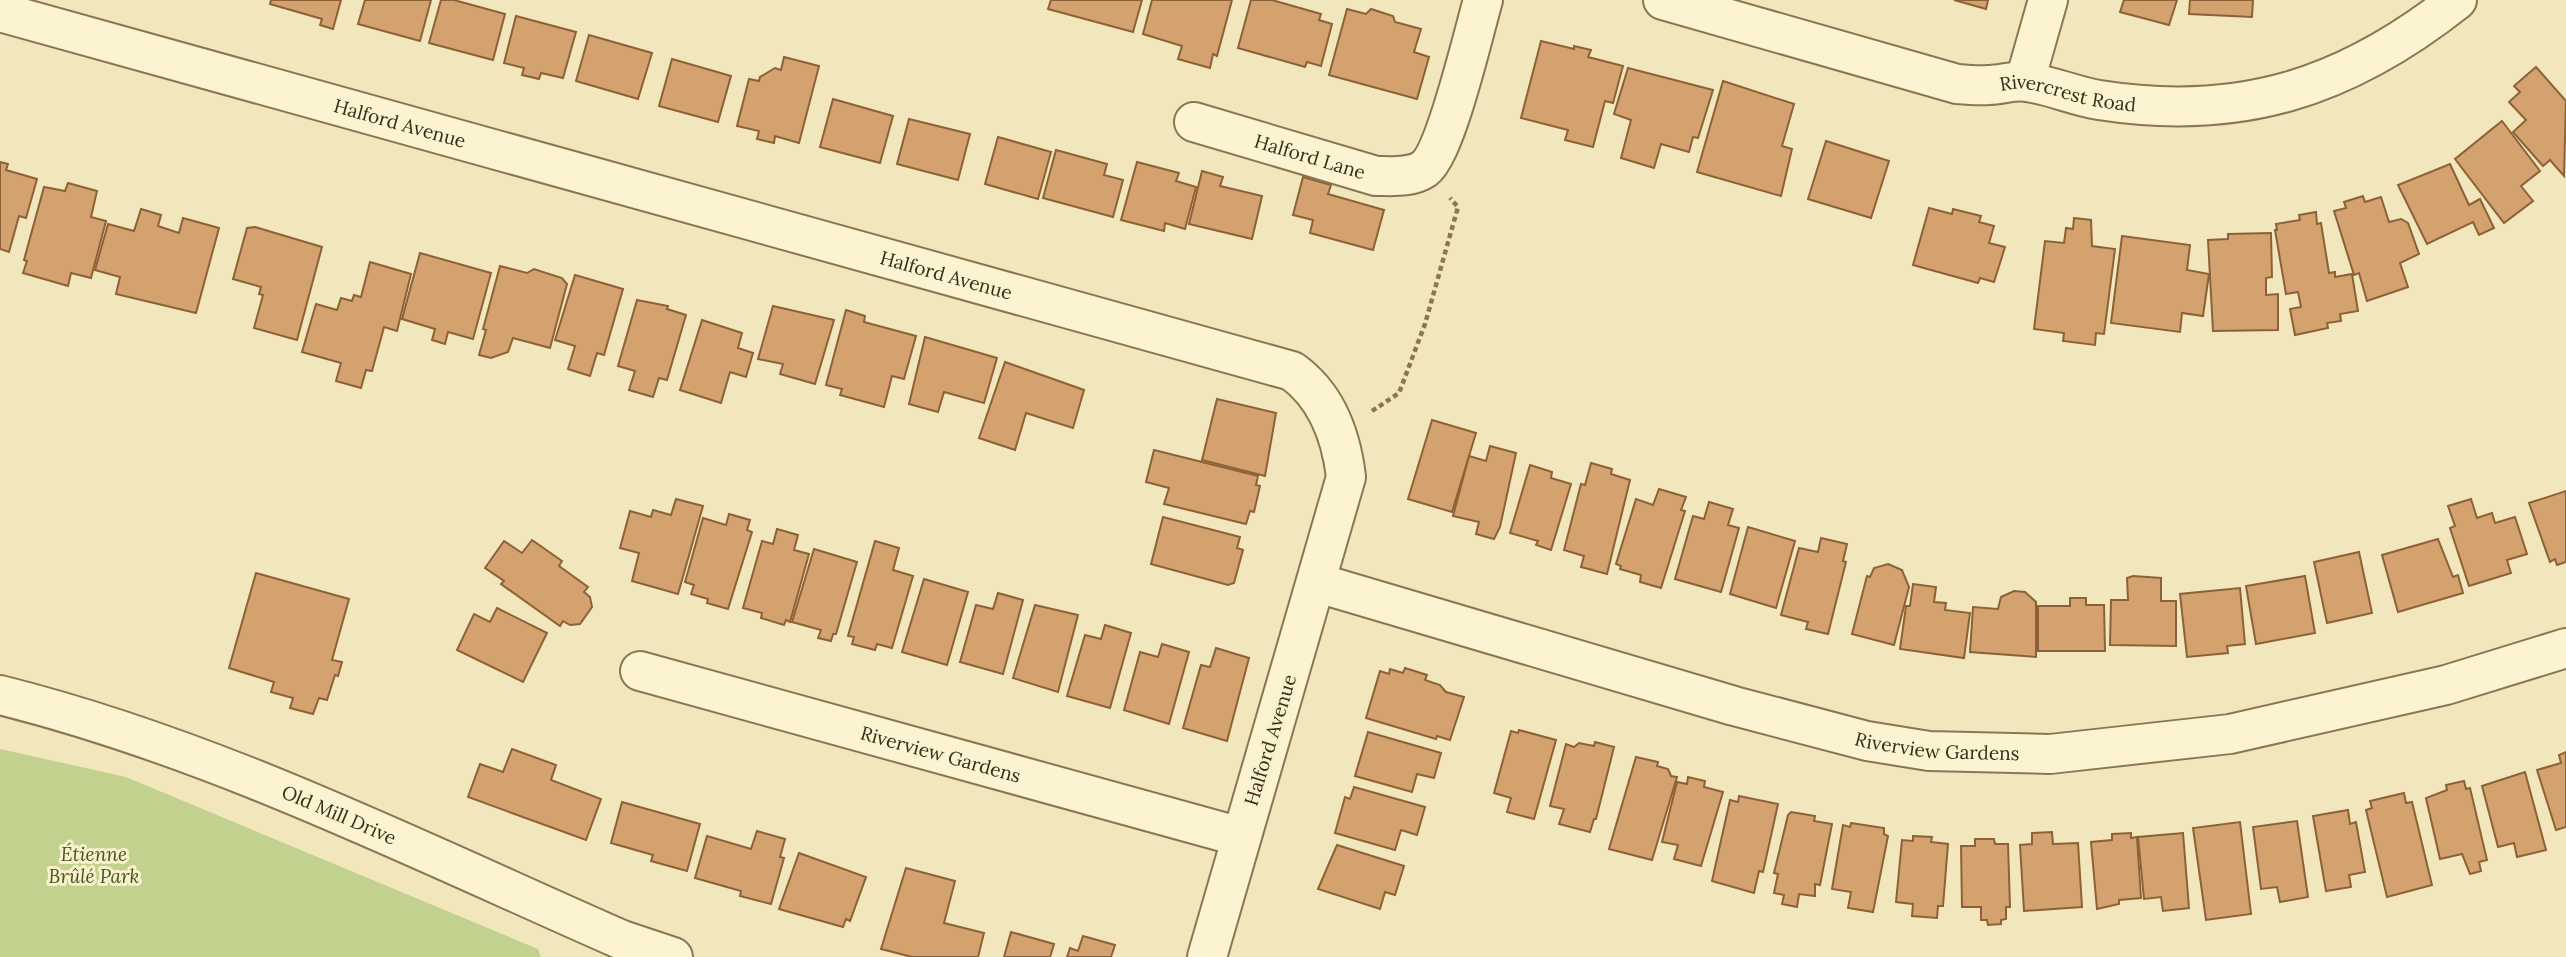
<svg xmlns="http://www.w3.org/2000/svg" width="2566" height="957" font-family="Lora,serif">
  <rect width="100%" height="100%" fill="#f2e7bc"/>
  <path fill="#c3d18f" d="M0,749L126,777L538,949L541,957H0Z"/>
  <g fill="#d4a26e" stroke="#8d6137" stroke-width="2">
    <path d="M271,0H341L333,29L320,25L322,19L270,4Z"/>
    <path d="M365,0H431L420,41L358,24Z"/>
    <path d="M441,0H454L505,14L493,60L429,43Z"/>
    <path d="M1051,0H1142L1133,32L1048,9Z"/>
    <path d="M1152,0H1232L1217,56L1213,54L1210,68L1178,59L1182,46L1143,34Z"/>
    <path d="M1251,0H1272L1321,14L1319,20L1332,24L1321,66L1307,62L1305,67L1238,48Z"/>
    <path d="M1954,0H1988L1986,9Z"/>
    <path d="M2124,0H2177L2169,25L2120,12Z"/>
    <path d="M2190,0H2253L2252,17L2189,14Z"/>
    <path d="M1347,9L1366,14L1371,9L1393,16L1395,22L1421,29L1414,52L1429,57L1417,99L1329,75Z"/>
    <path d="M516,16L576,32L563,78L541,73L539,79L522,75L524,68L504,63Z"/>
    <path d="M589,35L652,53L638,99L576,81Z"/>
    <path d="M1541,41L1574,49V46L1591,50L1588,57L1623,66L1613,103L1605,101L1593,147L1565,140L1568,130L1521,118Z"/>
    <path d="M784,57L819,66L799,143L775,136L774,143L757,139L759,131L737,126L749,79L759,81L760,77L775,68L781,70Z"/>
    <path d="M672,59L731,76L718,122L659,106Z"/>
    <path d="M2536,67L2566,101L2564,176L2550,160L2543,166L2513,132L2526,120L2509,102L2520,92L2514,86Z"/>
    <path d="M1628,68L1713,90L1698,138L1693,137L1689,152L1661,144L1654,168L1621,158L1631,120L1614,114Z"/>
    <path d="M1723,81L1794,104L1782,146L1792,149L1781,196L1697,172Z"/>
    <path d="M833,99L893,116L880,163L820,147Z"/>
    <path d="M909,119L970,134L958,180L897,164Z"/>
    <path d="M2502,121L2540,171L2521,186L2533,201L2504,223L2455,159Z"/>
    <path d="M998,137L1051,152L1038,199L985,184Z"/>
    <path d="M1826,141L1889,161L1871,218L1808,199Z"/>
    <path d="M1056,150L1107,164L1104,175L1123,180L1113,217L1043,198Z"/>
    <path d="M0,162L8,164L6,170L37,179L26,218L19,216L9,252L0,249Z"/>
    <path d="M1137,162L1179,173L1176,181L1196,187L1185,229L1165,223L1164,231L1121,220Z"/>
    <path d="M2450,164L2469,205L2480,199L2494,228L2479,235L2473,222L2427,244L2398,185Z"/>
    <path d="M1202,171L1223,177L1220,186L1262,196L1252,239L1189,224Z"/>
    <path d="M1303,177L1331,185L1328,194L1384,210L1373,250L1310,233L1313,220L1293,215Z"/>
    <path d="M68,183L97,191L91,217L106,221L91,278L71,273L68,286L23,273L27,261L24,260L44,187L65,191Z"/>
    <path d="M2363,196L2365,202L2381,197L2389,222L2401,219L2408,223L2419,254L2400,263L2408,287L2367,301L2359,273L2354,275L2334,211L2346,208L2344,202Z"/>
    <path d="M1929,208L1952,214L1953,209L1981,216L1979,222L1994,226L1989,243L2005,247L1994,282L1980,278L1978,283L1913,265Z"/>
    <path d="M141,209L161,215L158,226L179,233L183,218L219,228L196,313L116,294L120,277L95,270L108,224L134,231Z"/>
    <path d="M2316,212L2317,224L2321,223L2329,273L2335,272V277L2352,274L2358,311L2340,314L2341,321L2327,323L2328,328L2295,335L2290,309L2301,307L2298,292L2286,294L2275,230H2277L2276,224L2300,220L2299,215Z"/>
    <path d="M2074,218L2091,220L2092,246L2115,249L2104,334L2096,333L2095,345L2063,341L2064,333L2034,329L2045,241L2064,243L2066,228L2073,229Z"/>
    <path d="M255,227L322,247L297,340L254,328L263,295L259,294L261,287L233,279L247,228Z"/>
    <path d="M2271,233L2272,277L2266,278V295L2278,294V330L2213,331L2208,240L2228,239V234Z"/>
    <path d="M2122,236L2190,245L2187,270L2209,274L2203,316L2182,313L2180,332L2111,323Z"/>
    <path d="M420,253L491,273L473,339L448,332L445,344L432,340L435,329L402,319Z"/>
    <path d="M370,262L411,274L397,331L384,327L372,371L366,370L361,388L336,381L341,363L302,352L316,304L337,310L341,298L352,301L354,295L361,297Z"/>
    <path d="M500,266L527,273L534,269L562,278L567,284L550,348L513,338L508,352L491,358L479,355L486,330L483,329Z"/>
    <path d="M575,275L623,289L604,355L597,353L590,376L568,369L575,346L555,340Z"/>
    <path d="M637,300L668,306L667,309L686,315L667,380L659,378L653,397L629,390L635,371L618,366Z"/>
    <path d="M773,306L834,320L815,384L780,374L783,364L758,359Z"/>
    <path d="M846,310L865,316L864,322L916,336L904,379L892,376L884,407L840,395L842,389L826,385Z"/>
    <path d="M702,320L742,333L738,348L753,353L746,377L730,372L721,403L680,390Z"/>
    <path d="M925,337L997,358L984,403L944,392L938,412L909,404Z"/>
    <path d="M1005,362L1084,390L1073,428L1026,413L1015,450L979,438Z"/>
    <path d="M1217,399L1276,413L1265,476L1202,460Z"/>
    <path d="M1432,420L1476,433L1452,512L1408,499Z"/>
    <path d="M1490,446L1516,453L1500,527L1494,539L1476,534L1479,522L1453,516L1469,456L1486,461Z"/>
    <path d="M1154,450L1258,476L1256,485L1260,486L1254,512L1250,511L1246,524L1164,504L1169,488L1146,482Z"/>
    <path d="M1591,463L1612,469L1611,474L1630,480L1607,574L1581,567L1584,556L1564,550L1581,484L1585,485Z"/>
    <path d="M1530,465L1552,472L1551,478L1571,484L1551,550L1536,545L1538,541L1510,533Z"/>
    <path d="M1659,489L1686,497L1681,510L1685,511L1661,588L1640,582L1641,575L1620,569L1621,566L1616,564L1636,499L1653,505Z"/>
    <path d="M2566,491V562L2557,565L2555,559L2550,562L2529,503Z"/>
    <path d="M676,499L703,506L678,594L632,581L639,553L620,548L630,511L651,517L653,510L671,515Z"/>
    <path d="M2471,499L2477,518L2492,513L2495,523L2515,517L2527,554L2507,560L2511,573L2469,586L2450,528L2455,526L2448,506Z"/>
    <path d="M1709,502L1733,509L1728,525L1739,528L1721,592L1675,579L1693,516L1704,519Z"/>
    <path d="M729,514L750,520L747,530L752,532L728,609L707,603L708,599L691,594L694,585L685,582L703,518L726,525Z"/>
    <path d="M1163,517L1240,537L1237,548L1243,550L1234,583L1228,585L1151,564Z"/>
    <path d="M1748,527L1795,541L1776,608L1730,594Z"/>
    <path d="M777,529L798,535L794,550L809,554L790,622L786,620L784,625L761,618L762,613L743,608L762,541L773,544Z"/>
    <path d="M1821,538L1847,544L1843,561L1846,562L1828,634L1806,629L1808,622L1781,615L1799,548L1818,552Z"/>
    <path d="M2438,539L2453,577L2458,575L2463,593L2398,612L2382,555Z"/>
    <path d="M532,540L562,561L559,566L588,587L584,592L590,597L592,607L580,624L570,625L563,621L560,626L501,584L504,581L485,568L504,541L522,553Z"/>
    <path d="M875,541L899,548L893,570L913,576L892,648L877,644L875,650L852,644L854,637L848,636Z"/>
    <path d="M814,549L857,562L836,634H833L831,641L818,638L821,630L792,622Z"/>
    <path d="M2359,552L2372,613L2327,623L2314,562Z"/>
    <path d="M1888,564L1902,570L1909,587L1894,645L1852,634L1867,576L1870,577L1874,568Z"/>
    <path d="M256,573L349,599L332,660L342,662L338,676L335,675L327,700L319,698L313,714L290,708L293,698L271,692L274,682L229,668Z"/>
    <path d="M2133,576L2161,578V601H2176V646L2110,645L2111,600H2128L2127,578Z"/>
    <path d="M2305,576L2315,633L2256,644L2246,586Z"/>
    <path d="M924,579L968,592L947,665L902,652Z"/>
    <path d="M1913,584L1936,587L1934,602L1946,603L1945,610L1970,613L1964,658L1900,649L1906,606H1910Z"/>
    <path d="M2240,588L2245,644L2227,646L2228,653L2187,657L2180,594Z"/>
    <path d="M2014,591L2025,592L2036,602V657L1970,652L1973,607L1998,609L2001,597Z"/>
    <path d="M998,593L1023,600L1003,674L960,662L976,605L993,609Z"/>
    <path d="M2070,598H2086V605H2104L2105,651H2038V606H2070Z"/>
    <path d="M1035,605L1078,615L1058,692L1013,678Z"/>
    <path d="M497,608L547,633L523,682L457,650L474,614L490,622Z"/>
    <path d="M1105,625L1131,633L1110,708L1067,696L1085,635L1101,639Z"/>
    <path d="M1162,644L1189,652L1169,724L1124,710L1140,652L1158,657Z"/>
    <path d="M1216,648L1249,658L1227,741L1183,728L1201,665L1210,667Z"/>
    <path d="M1405,668L1427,675L1425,680L1440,685L1446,692L1464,697L1450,740L1437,736L1436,739L1366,718L1380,671L1389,674L1390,669L1403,673Z"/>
    <path d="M1519,730L1556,740L1534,819L1507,812L1511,798L1494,793L1511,731L1518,733Z"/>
    <path d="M1368,732L1441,753L1434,778L1417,774L1412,792L1355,776Z"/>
    <path d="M1595,742L1614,747L1596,819H1594L1590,832L1559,824L1564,809L1550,806L1566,744L1574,747L1579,743L1594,746Z"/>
    <path d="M512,749L556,765L551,780L601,799L586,840L468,797L480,764L503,772Z"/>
    <path d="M2566,752V827L2556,830L2537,770L2561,763L2559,755Z"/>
    <path d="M1636,757L1658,762L1657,766L1668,769L1671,776L1677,777L1652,860L1609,849Z"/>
    <path d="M2525,772L2546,850L2517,857L2514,843L2498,847L2482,786Z"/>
    <path d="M1688,777L1705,781L1704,787L1723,792L1701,866L1674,859L1678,845L1662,842L1677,782L1687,784Z"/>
    <path d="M2464,781L2466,789L2470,788L2487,860L2479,862L2481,871L2470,874L2462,854L2440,859L2426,798L2447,790L2446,785Z"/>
    <path d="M1354,787L1425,807L1417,835L1401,830L1395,850L1335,833L1345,797L1350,799Z"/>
    <path d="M2404,793L2406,803L2412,802L2432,885L2387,897L2366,810L2372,808L2370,801Z"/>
    <path d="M1739,796L1778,804L1763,872L1759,871L1754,893L1712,881L1730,800L1738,802Z"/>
    <path d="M622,802L700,824L687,871L651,861L653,855L611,843Z"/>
    <path d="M2348,810L2350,824L2356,822L2365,872L2349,875L2351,887L2326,891L2313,816Z"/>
    <path d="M1791,812L1815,816L1814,821L1832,824L1820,885L1815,884V896L1799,894L1797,907L1782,904L1784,895L1774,893L1778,874L1774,873L1788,815Z"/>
    <path d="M2297,821L2308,897L2280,902L2277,887L2261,889L2253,827Z"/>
    <path d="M2240,822L2251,914L2206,920L2193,828Z"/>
    <path d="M1851,823L1884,828V834L1888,836L1873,912L1848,908L1851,892L1832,889L1843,825L1850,827Z"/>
    <path d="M757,831L785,839L780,857L784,858L771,904L740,896L741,891L695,878L707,836L751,849Z"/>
    <path d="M2052,832L2053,844L2078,843L2082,907L2024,911L2020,845L2032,844V833Z"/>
    <path d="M2131,833V838L2137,837L2141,898L2119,900V904L2097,909L2091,842L2112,840V834Z"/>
    <path d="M2183,833L2189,908L2163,911L2161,897L2144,899L2138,837Z"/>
    <path d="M1913,836L1932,837L1931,842L1948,844L1943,906H1938L1937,918L1912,916L1913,904L1896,902L1902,840L1913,841Z"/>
    <path d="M1975,839H1994L1995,844H2008L2010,907H2006V919L2001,920V924L1988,925L1987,920H1981V907H1962L1961,846H1975Z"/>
    <path d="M1337,845L1404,866L1395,895L1385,892L1380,909L1318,889Z"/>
    <path d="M799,853L866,877L850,921L846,919L843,927L779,909Z"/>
    <path d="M906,868L955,881L944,923L984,933L978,957H912L881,949Z"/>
    <path d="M1011,932L1054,944L1050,957H1004Z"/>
    <path d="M1083,936L1115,945L1111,957H1067L1070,948L1078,951Z"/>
  </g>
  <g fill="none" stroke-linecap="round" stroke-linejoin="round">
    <defs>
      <g id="street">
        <path id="s1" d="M1663,0L1957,84C1968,85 1979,86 1989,85C2001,85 2014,80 2026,82C2051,85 2074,96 2099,100C2240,122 2346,88 2457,0"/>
        <path id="s2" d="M0,12L1292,371C1327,396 1341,435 1346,477L1207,957"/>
        <path d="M2025,81L2048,0"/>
        <path id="s3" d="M1194,122L1376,176C1392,176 1411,178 1424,169C1446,153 1474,31 1483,0"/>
        <path id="s4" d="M1318,583L1734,706L1867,741L1929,751L2050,754L2230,734L2446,685L2566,648"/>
        <path id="s5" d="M640,671L1241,837"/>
        <path id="s6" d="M0,695C216,749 419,851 622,940L673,957"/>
      </g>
    </defs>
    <use href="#street" stroke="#8b7654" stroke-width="42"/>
    <path stroke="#8b7654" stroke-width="4.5" stroke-dasharray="5 3.5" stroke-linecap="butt" d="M1372,411L1399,393L1425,324L1458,207L1450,198"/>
    <use href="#street" stroke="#fcf3d0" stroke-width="38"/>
  </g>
  <g text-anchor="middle" stroke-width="6" stroke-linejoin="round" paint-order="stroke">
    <g font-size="19" fill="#392c1a" stroke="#f9f0cc">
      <text dy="7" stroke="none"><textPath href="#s1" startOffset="418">Rivercrest Road</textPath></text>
      <text dy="7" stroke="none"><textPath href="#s2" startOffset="415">Halford Avenue</textPath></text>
      <text dy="7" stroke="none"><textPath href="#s3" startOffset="121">Halford Lane</textPath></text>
      <text dy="7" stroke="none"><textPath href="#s2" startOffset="982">Halford Avenue</textPath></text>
      <text transform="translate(1270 740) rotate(-73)" y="7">Halford Avenue</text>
      <text dy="7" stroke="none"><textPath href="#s4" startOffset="642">Riverview Gardens</textPath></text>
      <text dy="7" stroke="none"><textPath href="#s5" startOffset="312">Riverview Gardens</textPath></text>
      <text dy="7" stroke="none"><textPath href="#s6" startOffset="360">Old Mill Drive</textPath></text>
    </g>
    <g font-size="19" font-style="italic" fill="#44571f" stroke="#f9f0cc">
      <text x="94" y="861">Étienne<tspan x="94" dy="22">Brûlé Park</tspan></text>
    </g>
  </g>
</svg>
